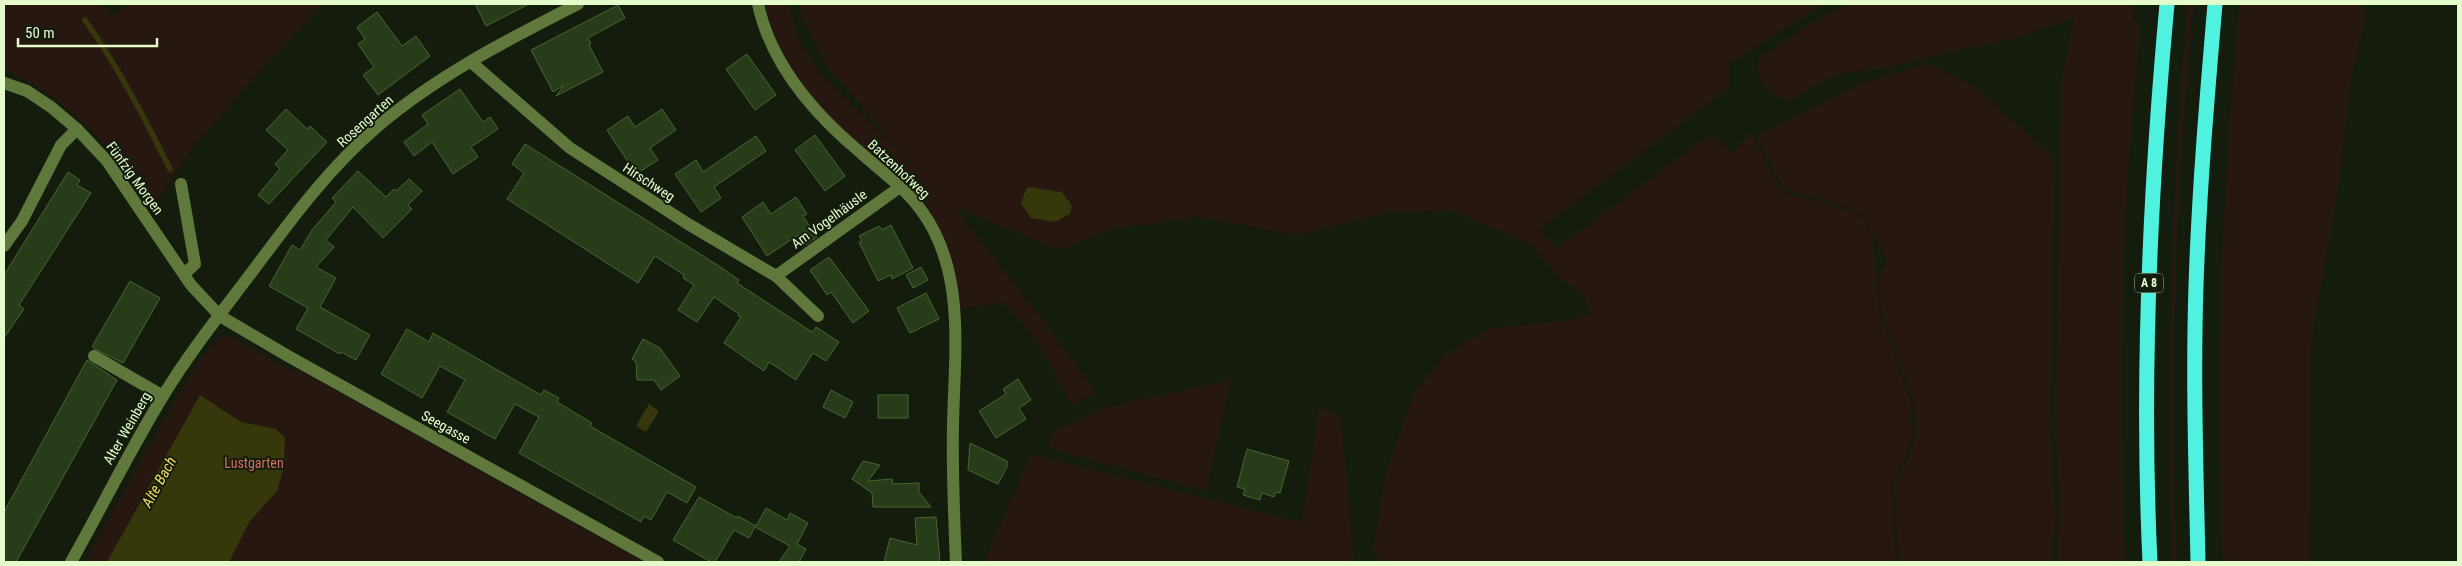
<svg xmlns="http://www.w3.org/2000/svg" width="2462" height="566" font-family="'Roboto Condensed',sans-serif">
  <rect width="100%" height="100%" fill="#141d0d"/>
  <g fill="#261811">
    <path d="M4,4H101L113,17L126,4H323L272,57L192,148L154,205C108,147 73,101 4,69Z"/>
    <path d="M764,4H789L799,41L819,72L913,166L828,68L800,12L799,4H1824L1729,64V88L1539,229L1557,248L1710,134L1732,153L1751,132L1777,184L1790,195L1835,205L1862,217L1872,235L1880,316L1911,402L1913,432L1904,461L1891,485L1896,562H1381L1373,550L1386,471L1415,391L1446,353L1491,328L1568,321L1590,314L1585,297L1559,278L1529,243L1448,210L1387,213L1298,235L1197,217L1109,230L1060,250L954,207L1051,331L1096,393L1071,405L1039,343L1002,302L961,309L956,273L926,203L821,110L796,78L778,43Z"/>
    <path d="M1847,4H2134L2132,21L2140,24C2137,64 2133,104 2130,145C2120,283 2120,424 2125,562H2057L2059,500L2055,427L2061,84L2074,17L2027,35L1878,69L1840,74L1818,84L1789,102C1770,94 1753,81 1759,58L1807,26Z"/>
    <path d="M2187,4H2194C2175,189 2169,376 2177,562H2172C2166,376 2172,190 2187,4Z"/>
    <path d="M2240,4H2360L2365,14L2364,27L2353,66L2334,217L2314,321L2311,350L2310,562H2223C2215,376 2221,189 2240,4Z"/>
    <path d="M1928,64L1971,84L2056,159L2049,431L2056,506L2053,562H1899L1893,486L1906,463L1916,434L1914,402L1882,316L1878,275L1887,260L1864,217L1837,203L1791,192L1781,184L1756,136L1867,81Z"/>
    <path d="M230,336L292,371L291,366L643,562H85L154,437L200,358L220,337Z"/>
    <path d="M1231,379L1206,491L1050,449C1047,440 1050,436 1057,430L1108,407Z"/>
    <path d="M1319,407L1341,416L1354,562H984L1031,454L1302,523Z"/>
  </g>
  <g fill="#37370c">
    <path d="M1027,187L1062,192L1072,206L1070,214L1055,222L1031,218L1021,203Z"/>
    <path d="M200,395L241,422L276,429L285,438L284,467L277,491L250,521L229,562H107Z"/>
    <path d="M649,404L659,411L646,432L636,426Z"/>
  </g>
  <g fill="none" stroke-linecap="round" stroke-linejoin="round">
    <path stroke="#37370c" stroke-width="5.5" d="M85,20C118,67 144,117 170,169"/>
  </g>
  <g fill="#293c1a" stroke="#47662e">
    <path d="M475,4H529L486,26Z"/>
    <path d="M618,5L625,18L588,38L591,44L589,45L603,72L556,96L564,85L553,92L531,50Z"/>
    <path d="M377,12L402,46L416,36L430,56L378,95L363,75L374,67L358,44L365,39L357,27Z"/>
    <path d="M747,54L776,95L755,110L726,69Z"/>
    <path d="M460,89L483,122L490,117L498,129L471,147L478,157L453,174L432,142L414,156L404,142L428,124L422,115Z"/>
    <path d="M286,109L307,129L310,126L327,142L269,204L258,195L280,169L275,164L288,150L266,130Z"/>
    <path d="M662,109L676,130L650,148L658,160L636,174L607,130L628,116L635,127Z"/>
    <path d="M815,135L845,176L825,191L795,150Z"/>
    <path d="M756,136L766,151L714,187L721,198L701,212L675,174L696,160L703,172Z"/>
    <path d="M525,144L719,266L739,280L737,283L812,332L816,327L839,342L826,361L813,353L796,380L769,362L764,371L724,343L741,317L738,316L739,314L714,297L697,322L678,310L694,285L683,278L684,275L655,256L638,283L507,199L524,173L512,164Z"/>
    <path d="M358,171L386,197L394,189L396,191L409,179L422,191L408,205L412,209L383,238L353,207L326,240L334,247L316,267L336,278L320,307L370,335L356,360L341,352L340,354L296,329L308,308L269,286L292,245L300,250L312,230L336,202L332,198Z"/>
    <path d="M68,172L80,180L77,185L91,193L19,305L24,309L4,338V275Z"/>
    <path d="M796,197L807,214L803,216L817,237L805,245L798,235L767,256L742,217L763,202L771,214Z"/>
    <path d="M891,225L913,268L892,279L891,275L878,281L859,242L862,241L859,236L879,226L882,230Z"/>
    <path d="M829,257L869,311L853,323L831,292L827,295L810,270Z"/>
    <path d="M921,267L928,280L913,288L906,275Z"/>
    <path d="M130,281L160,298L123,363L93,348V345Z"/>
    <path d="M926,293L939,319L910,333L897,308Z"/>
    <path d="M407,329L429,342L433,333L541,395L544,390L559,398L557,402L592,423L590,426L696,487L687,503L667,492L651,520L644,516L641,522L519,453L539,417L515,404L495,439L447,412L465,380L440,366L422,398L381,374Z"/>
    <path d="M643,339L660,348L680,376L661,390L654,380H637L636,362L632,359Z"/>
    <path d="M87,360L117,380L16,562H4V512Z"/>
    <path d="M1018,379L1031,400L1019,408L1026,419L996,438L979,411L1006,394L1003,389Z"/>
    <path d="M831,390L853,402L845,418L823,407Z"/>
    <rect x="878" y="395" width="30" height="23"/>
    <path d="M970,443L1007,461V467L998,484L968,470Z"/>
    <path d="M1247,449L1289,461L1280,493L1276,492L1274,497L1262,493L1260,500L1243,495L1245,489L1237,487Z"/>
    <path d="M863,461L880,465L868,481L892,479L893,484L919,483V492L931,507H873L872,493L852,479Z"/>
    <path d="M699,497L737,518L738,516L756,526L766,508L787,520L790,513L808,523L797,544L806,549L799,562H779L790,546L755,527L749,538L734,530L715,562H711L673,540Z"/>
    <path d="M936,517L940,562H884L890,538L917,545L915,518Z"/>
  </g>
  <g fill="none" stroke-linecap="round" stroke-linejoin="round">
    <g stroke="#60783b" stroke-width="12">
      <path d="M758,4C771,65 814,114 861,153C881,171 905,188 921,210C967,272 954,355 953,426C952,472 954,517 956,562"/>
      <path d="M471,62L570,148L688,224L776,276L818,316"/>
      <path d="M4,83L27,91L51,107L77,129L107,161L191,285L220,316L288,356L658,562"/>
      <path d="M181,184L195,264L184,274"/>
      <path d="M4,246L22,221L61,145L77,129"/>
      <path d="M776,276L900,187"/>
      <path d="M94,356L163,396"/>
      <path d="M71,562C102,507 130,450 163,396C191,350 225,308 258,264C293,217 331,166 377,127C436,76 509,39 578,4"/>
    </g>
    <g stroke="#50f2df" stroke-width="15">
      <path d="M2150,562C2141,376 2150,189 2167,4"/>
      <path d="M2198,562C2196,470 2193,378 2196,286C2199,192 2207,98 2215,4"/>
    </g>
  </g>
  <g text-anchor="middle" stroke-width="4" stroke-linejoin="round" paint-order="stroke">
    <rect fill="#141d0d" stroke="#a6b893" stroke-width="1" x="2135" y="273.5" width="28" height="19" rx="4"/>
    <g font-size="12" font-weight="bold" fill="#e5fbcc">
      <text x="2149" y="287">A 8</text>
    </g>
    <g font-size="14" fill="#e5fbcc" stroke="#141d0d">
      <text transform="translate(365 121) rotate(-42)" y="5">Rosengarten</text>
      <text transform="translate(899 169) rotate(43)" y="5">Batzenhofweg</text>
      <text transform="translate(135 178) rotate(54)" y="5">Fünfzig Morgen</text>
      <text transform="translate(649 182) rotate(33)" y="5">Hirschweg</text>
      <text transform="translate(829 219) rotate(-36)" y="5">Am Vogelhäusle</text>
      <text transform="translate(446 427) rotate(29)" y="5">Seegasse</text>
      <text transform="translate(127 428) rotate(-60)" y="5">Alter Weinberg</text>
    </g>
    <g font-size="14" fill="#d56c5f" stroke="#141d0d">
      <text x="254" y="468">Lustgarten</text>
    </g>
    <g font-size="15" font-style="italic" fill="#f4da62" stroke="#141d0d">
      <text transform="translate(159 482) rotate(-61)" y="5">Alte Bach</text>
    </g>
  </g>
  <rect width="2462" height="566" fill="none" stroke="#e5fbcc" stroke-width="10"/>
  <path d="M18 38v8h139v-8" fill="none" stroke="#e5fbcc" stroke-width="2.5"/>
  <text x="25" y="38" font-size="15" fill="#e5fbcc" stroke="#141d0d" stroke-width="4" paint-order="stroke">50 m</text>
</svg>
